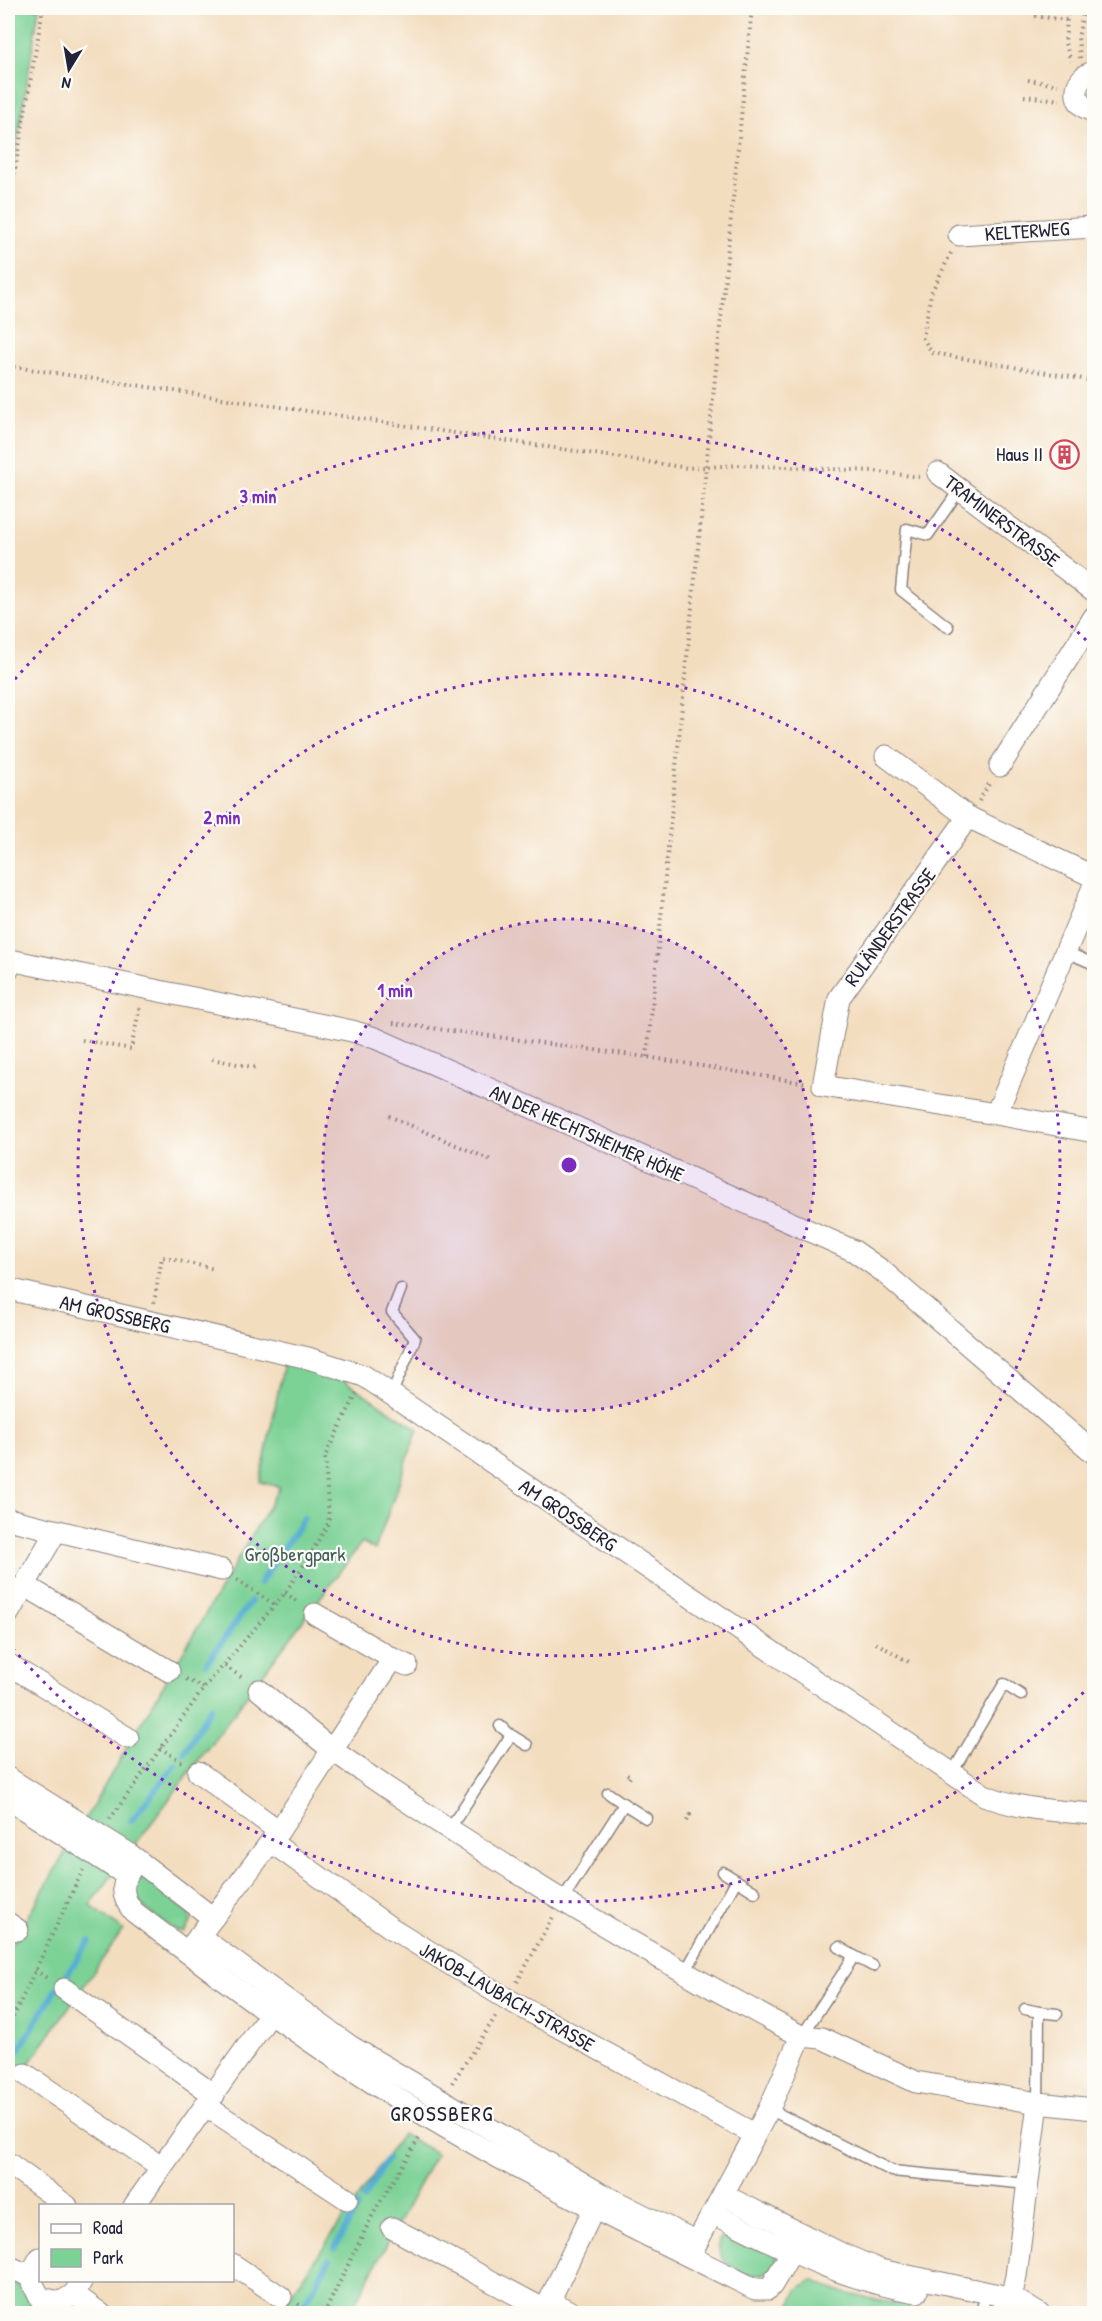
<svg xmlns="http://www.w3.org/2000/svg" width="1102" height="2321" font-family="'Patrick Hand',sans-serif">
  <rect width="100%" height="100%" fill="#fdfcf7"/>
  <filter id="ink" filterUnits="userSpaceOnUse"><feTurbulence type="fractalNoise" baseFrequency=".0167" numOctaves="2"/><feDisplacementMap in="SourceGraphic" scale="12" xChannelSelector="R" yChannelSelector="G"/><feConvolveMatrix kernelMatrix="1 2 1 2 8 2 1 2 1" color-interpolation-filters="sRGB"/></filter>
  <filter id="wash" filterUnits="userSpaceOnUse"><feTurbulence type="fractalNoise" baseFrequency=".008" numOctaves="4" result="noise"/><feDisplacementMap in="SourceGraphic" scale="24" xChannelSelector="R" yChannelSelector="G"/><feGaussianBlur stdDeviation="1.35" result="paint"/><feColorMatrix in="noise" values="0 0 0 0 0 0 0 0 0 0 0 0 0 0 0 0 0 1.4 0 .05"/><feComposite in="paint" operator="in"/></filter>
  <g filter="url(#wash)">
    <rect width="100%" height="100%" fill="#f3ddbf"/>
    <g fill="#7cd195" stroke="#4f7a68" stroke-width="1.5">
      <path d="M8,8H39L8,199Z"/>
      <path d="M284,1362L340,1378L418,1429L375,1550L362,1542L90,1905L123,1930L8,2094V1950L280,1487L260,1482Z"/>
      <path d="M142,1878L149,1880L189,1913L192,1920L184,1932L177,1931C161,1921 134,1907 135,1886Z"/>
      <path d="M402,2134L436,2153L350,2313L277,2314Z"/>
      <path d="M730,2233L778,2255C776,2259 774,2265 771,2268C756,2287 714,2266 719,2240Z"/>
      <path d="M8,2279L58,2313H8Z"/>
      <path d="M812,2280L844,2293L940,2313L822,2314L820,2310L812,2313H787L797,2290Z"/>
    </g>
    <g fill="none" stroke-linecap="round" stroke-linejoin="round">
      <g stroke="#55aed3" stroke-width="6">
        <path d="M260,1583L304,1518"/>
        <path d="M207,1663L251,1601"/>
        <path d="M184,1753L211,1707"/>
        <path d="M131,1821L175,1765"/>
        <path d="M66,1976L89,1941"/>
        <path d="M19,2050L56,1989"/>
        <path d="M363,2199L387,2159"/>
        <path d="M335,2248L357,2207"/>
        <path d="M305,2303L329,2260"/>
        <path d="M299,2314L301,2309"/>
      </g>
    </g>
  </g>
  <g filter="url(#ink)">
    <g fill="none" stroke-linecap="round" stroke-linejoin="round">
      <defs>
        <g id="lane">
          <path d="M948,627L901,590L907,529L928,535L960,489"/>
          <path d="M1066,952L1094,964"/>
          <path d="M391,1395L415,1339L392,1312L401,1289"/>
          <path d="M500,1726L511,1735"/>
          <path d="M952,1773L1004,1684L1021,1695"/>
          <path d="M608,1793L624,1804"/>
          <path d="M448,1831L511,1735L527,1745"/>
          <path d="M723,1872L755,1892"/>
          <path d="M561,1902L624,1804L646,1818"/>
          <path d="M854,1956L873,1966"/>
          <path d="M684,1974L736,1881"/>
          <path d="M1025,2009L1039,2012L1038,2103"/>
          <path d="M1039,2012L1057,2014"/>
          <path d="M802,2036L854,1956L839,1947"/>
          <path d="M769,2109L892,2171L1027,2184"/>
          <path d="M980,2314L987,2293"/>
        </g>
        <g id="street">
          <path d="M1094,72C1072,76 1070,107 1094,111"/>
          <path d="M959,235L1094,227"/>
          <path d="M938,473L1094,591"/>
          <path d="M886,756L968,817"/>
          <path d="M1000,766L1094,617"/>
          <path d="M1094,877L968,817L839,998L823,1086L996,1114L1094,885"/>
          <path d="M8,970L10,960L352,1031L375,1038L832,1241L854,1251L881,1270L1094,1453"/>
          <path d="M996,1114L1094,1132"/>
          <path d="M8,1289L308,1358L364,1376L984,1795C1019,1810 1057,1811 1094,1814"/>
          <path d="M8,1519L222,1570"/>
          <path d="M24,1585L169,1671"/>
          <path d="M8,1614L56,1531"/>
          <path d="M315,1614L393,1659L407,1665"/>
          <path d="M8,1664L128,1738"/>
          <path d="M259,1690L332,1750L393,1659"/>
          <path d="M198,1772L279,1831"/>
          <path d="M8,1778L128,1853L213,1918"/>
          <path d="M8,1799L126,1875"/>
          <path d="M271,1842L391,1928L507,1999L754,2134"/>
          <path d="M137,1860C123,1878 117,1893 134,1912C231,1986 328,2058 433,2120C538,2182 646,2235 755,2289H768L772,2285L802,2234"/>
          <path d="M8,1923L18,1930"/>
          <path d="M199,1936L350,2046L601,2194L697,2242"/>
          <path d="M187,1952L279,1831L332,1750C485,1857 636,1949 801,2036L822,2038L916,2082L1038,2103L1094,2109"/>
          <path d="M64,1989L214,2095"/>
          <path d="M25,2074L161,2167"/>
          <path d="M206,2106L347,2199"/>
          <path d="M8,2163L67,2206"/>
          <path d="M723,2195L842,2254L880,2270L999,2295L1018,2301L1039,2314"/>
          <path d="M134,2206L278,2003"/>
          <path d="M714,2214C780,2246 844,2281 917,2292"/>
          <path d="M392,2228L545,2310"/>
          <path d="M690,2255L769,2109L801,2036"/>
          <path d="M40,2258L29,2276L40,2298L61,2302L74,2294L82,2280"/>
          <path d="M232,2264L281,2297"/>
          <path d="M8,2266L29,2276"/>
          <path d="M74,2294L101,2314"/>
          <path d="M1011,2298L1016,2276L1038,2103"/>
          <path d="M550,2301L574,2314"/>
          <path d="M543,2314L599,2198"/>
        </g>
      </defs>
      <use href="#lane" stroke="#8a807d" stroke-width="13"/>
      <use href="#street" stroke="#8a807d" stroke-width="23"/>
      <g stroke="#8a807d" stroke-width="4" stroke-dasharray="1.5 4.5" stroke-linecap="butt">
        <path d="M1068,8L1065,43L1071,61"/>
        <path d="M1035,16L1067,20"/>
        <path d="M1080,58L1078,38L1084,8"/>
        <path d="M1028,80L1058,85"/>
        <path d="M1024,96L1060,100"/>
        <path d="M8,210L43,8"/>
        <path d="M951,253L931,293L923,338L932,353L1094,381"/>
        <path d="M8,366L688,468L741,465L873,471L919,477"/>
        <path d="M979,801L990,782"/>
        <path d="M393,1023L647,1057L805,1083"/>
        <path d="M82,1040L131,1049L140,1006"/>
        <path d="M647,1057L752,8"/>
        <path d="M212,1059L257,1068"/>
        <path d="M389,1116L491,1160"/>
        <path d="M154,1303L162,1257L215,1269"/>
        <path d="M237,1580L274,1604"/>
        <path d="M285,1593L299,1603"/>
        <path d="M876,1643L909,1662"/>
        <path d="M225,1666L244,1679"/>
        <path d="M186,1679L204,1688"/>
        <path d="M160,1748L182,1762"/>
        <path d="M627,1774L631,1776L628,1780"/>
        <path d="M110,1819L204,1688L285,1593L307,1560L329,1522L325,1456L357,1393"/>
        <path d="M687,1821L690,1815L687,1814"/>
        <path d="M35,1970L47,1978"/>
        <path d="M517,1982L553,1917"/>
        <path d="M8,2028L83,1870"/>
        <path d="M452,2083L496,2016"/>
        <path d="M298,2304L313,2314"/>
        <path d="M324,2314L373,2214L421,2135"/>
        <path d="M777,2314L781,2309"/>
      </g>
      <use href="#lane" stroke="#fff" stroke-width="10"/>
      <use href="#street" stroke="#fff" stroke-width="21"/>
    </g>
  </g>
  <circle cx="569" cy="1165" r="246" fill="#7b2cbf" fill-opacity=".12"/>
  <g fill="none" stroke="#7b2cbf" stroke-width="3" stroke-dasharray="3 6">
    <circle cx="569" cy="1165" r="246"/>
    <circle cx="569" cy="1165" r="491"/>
    <path d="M1090 1686A737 737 0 0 1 9 1644M9 686A737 737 0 0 1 1090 644"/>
  </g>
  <defs>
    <symbol id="building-ring" viewBox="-11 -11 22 22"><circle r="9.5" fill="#fdfcf7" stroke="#d1495b" stroke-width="1.5"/><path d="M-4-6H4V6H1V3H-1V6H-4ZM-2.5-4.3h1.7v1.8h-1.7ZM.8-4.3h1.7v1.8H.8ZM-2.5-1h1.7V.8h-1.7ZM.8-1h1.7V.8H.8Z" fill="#d1495b"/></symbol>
  </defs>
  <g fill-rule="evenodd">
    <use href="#building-ring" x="1048" y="438" width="33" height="33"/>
  </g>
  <g text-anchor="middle" stroke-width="4.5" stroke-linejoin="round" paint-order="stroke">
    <g font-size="20" fill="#22223b" stroke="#fdfcf7">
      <text transform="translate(1027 231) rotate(-4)" y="7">KELTERWEG</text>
      <text transform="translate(1002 521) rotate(37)" y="7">TRAMINERSTRASSE</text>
      <text transform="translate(890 927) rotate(-54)" y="7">RULÄNDERSTRASSE</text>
      <text transform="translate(587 1133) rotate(24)" y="7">AN DER HECHTSHEIMER HÖHE</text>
      <text transform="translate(115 1314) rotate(13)" y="7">AM GROSSBERG</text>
      <text transform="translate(568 1515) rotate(34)" y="7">AM GROSSBERG</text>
      <text transform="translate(507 1997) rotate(30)" y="7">JAKOB-LAUBACH-STRASSE</text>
    </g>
    <g font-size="20" fill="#22223b" stroke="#fdfcf7" text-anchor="end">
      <text x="1043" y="461">Haus II</text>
    </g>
    <g font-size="20" fill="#425f5a" stroke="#fdfcf7">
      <text x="295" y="1561">Großbergpark</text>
    </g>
    <g font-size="21" letter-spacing="1.5" fill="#22223b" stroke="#fdfcf7">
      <text x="442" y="2121">GROSSBERG</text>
    </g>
  </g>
  <circle cx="569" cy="1165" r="9" fill="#7b2cbf" stroke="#fdfcf7" stroke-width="3"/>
  <g font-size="18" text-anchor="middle" font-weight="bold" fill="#7b2cbf" stroke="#fdfcf7" stroke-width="4.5" stroke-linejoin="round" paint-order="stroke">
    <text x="258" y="503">3 min</text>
    <text x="222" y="824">2 min</text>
    <text x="395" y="997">1 min</text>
  </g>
  <rect width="1102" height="2321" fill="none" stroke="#fdfcf7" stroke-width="30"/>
  <rect x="39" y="2204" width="195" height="78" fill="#fdfcf7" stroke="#a5a5ac" stroke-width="1.5"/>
  <rect x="51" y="2224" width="30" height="9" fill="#ffffff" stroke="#a5a5ac" stroke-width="1.5"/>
  <text x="93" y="2234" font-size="18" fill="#22223b">Road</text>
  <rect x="51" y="2249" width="30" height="18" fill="#7cd195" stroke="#a5a5ac" stroke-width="1.5"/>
  <text x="93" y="2264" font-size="18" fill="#22223b">Park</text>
  <g transform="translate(69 69) rotate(191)" stroke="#fdfcf7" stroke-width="4.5" paint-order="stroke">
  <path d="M0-4.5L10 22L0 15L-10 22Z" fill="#22223b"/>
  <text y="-9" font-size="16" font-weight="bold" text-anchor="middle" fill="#22223b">N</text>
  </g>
</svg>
